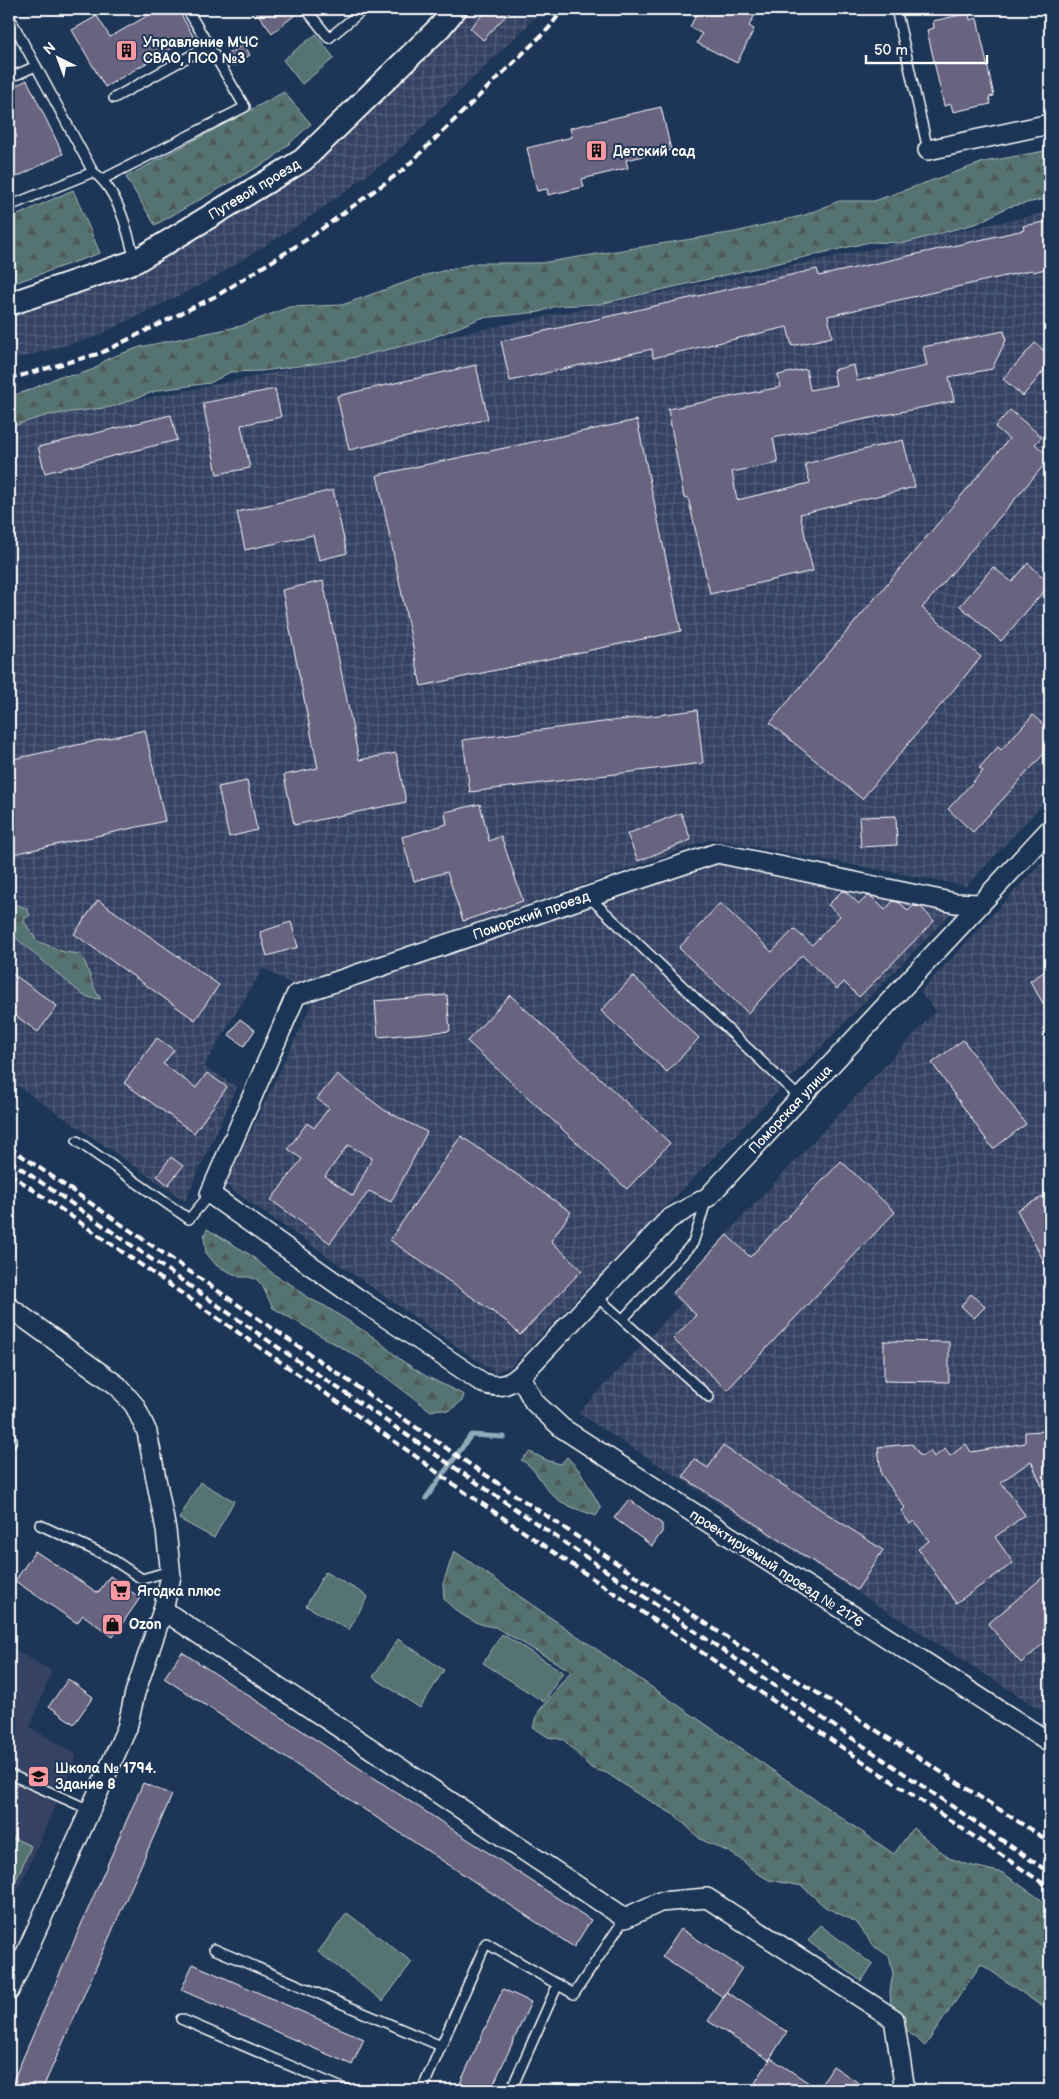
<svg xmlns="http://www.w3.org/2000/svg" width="1059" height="2099" font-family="'Balsamiq Sans',sans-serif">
  <defs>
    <pattern id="industrial-grid" width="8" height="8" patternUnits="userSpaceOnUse" patternTransform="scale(1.25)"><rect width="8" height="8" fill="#344363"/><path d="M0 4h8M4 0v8" fill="none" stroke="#525f7a"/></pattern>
    <pattern id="forest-firs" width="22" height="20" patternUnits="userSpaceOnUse" patternTransform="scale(1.25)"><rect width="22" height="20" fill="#547371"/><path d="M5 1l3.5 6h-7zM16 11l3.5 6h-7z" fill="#4f5a59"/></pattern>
  </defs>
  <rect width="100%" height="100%" fill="#1d3557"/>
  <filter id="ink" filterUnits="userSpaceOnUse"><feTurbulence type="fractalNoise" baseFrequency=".02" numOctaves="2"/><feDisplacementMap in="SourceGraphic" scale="10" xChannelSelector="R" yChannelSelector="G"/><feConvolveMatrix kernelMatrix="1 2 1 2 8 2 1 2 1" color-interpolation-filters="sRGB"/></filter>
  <g filter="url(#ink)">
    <path fill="#344363" d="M9,1646L52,1671L30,1727L77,1755L9,1911Z"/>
    <g fill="url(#industrial-grid)">
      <path d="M466,9H542L536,17L392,157L300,224L210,280L95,337L9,361V313L308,167L447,33Z"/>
      <path d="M1050,212V796L967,886L711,839L460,929L294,986L263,968L204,1066L237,1087L185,1201L9,1080V421L179,392Z"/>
      <path d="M1050,853V1716L578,1413L681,1304L670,1294L936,1011L920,992Z"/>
      <path d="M725,859L956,908L511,1366L495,1373L225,1185L313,1002Z"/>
    </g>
    <g fill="url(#forest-firs)" stroke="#aab9b8">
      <path d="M284,92L311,124L272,159L155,225L126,177Z"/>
      <path d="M1050,150V198L1008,207L978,223L905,243L870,242L600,304L556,306L540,312L481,318L425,341L342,360L262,371L230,372L210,383L159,390L111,407L48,415L9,427V397L30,390L60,376L77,375L94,369L107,359L140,347L241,326L289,307L342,305L426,275L476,263H541L735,232L805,215L839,201H874L984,162Z"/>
      <path d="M73,190L100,253L9,285V219Z"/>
      <path d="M9,903L26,908L30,915L23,920L37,941L64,952L80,954C90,968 90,986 101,999L91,998L83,995L9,932Z"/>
      <path d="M207,1229L249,1254L276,1276L292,1285L308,1298L325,1306L375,1338L401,1360L424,1375L464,1395L462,1401L449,1411L439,1409L431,1411L363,1360L273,1308L262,1285L256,1279L248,1277H240L217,1266L206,1253L204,1236Z"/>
      <path d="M530,1452L549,1461L561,1464L567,1457L580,1471L601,1508L596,1516C583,1511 567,1507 556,1498C542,1487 537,1468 521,1460Z"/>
      <path d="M454,1551L894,1854L913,1828L949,1858L969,1865L1003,1873L1050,1906V2012L981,1964L925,2046L905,2029L896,2012L891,2007L890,1990L893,1974L889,1956L875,1947L856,1922L825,1907L802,1886L769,1880L755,1872L743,1861L729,1852L700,1839L676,1816L633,1791L607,1773L591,1768L564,1740L548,1737L533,1727L539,1711L571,1671L495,1627C477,1626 456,1613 444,1599L443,1584Z"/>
    </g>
    <g fill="#547371" stroke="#aab9b8">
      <path d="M316,34L334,58L302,84L283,60Z"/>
      <path d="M200,1482L234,1501L214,1538L179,1519Z"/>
      <path d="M325,1572L368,1596L349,1630L306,1606Z"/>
      <path d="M502,1634L563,1672L544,1702L483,1663Z"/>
      <path d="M398,1639L444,1670L420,1708L373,1677Z"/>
      <path d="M9,1836L31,1846L9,1896Z"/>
      <path d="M347,1913L412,1962L383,2001L318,1952Z"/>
      <path d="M820,1925L873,1965L861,1981L808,1941Z"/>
    </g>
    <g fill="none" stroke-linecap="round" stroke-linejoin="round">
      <path stroke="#8faab8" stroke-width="5" d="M426,1498L471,1435L504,1437"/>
    </g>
    <g fill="#68637f" stroke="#fff" fill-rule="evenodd">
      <path d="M142,9H178L193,36L105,87L72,30L97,16L110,37L147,16Z"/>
      <path d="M254,9H300V11L272,33Z"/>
      <path d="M488,9H512L483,40L470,28Z"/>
      <path d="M699,9H758L749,26L754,29L737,63L697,43L702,34L690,27Z"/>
      <path d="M969,13L970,20L977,18L994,96L989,97L991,104L953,112L951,104L944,106L927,30L934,28L933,21Z"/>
      <path d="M244,44L250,55L233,66L226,55Z"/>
      <path d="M27,80L63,154L9,181V141L17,137L9,120V89Z"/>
      <path d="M661,107L671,150L626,160L628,168L582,179L584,187L548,195L547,189L537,191L527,148L572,137L570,128Z"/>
      <path d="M1050,221V268L1033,272L1032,270L828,316L832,337L792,346L787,327L653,358L652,349L510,381L501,341L817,269L819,276L1024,230L1023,226Z"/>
      <path d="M1004,331L1006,340L992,369L949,377L954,401L773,438L778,463L732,472L737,500L810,483L805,464L903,440L915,487L800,514L813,571L710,594L688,497L684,498L668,409L781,387L778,375L806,369L810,390L836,385L833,370L854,365L857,381L927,366L923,347Z"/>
      <path d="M1035,343L1050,356V363L1023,396L1003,379Z"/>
      <path d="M476,365L488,419L349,450L337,396Z"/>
      <path d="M275,389L281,417L241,425L250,468L217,474L203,403Z"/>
      <path d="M1010,410L1042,437L1035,444L1050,458L922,608L981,657L862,799L770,723L1009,439L995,427Z"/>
      <path d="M171,415L177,440L45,473L38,447Z"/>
      <path d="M637,420L681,631L421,686L377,475Z"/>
      <path d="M333,490L347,553L319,560L313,535L245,550L237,512Z"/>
      <path d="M1028,563L1050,584L1001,641L960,606L993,567L1012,582Z"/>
      <path d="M323,581L359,760L396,753L406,802L294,825L284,775L318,768L282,590Z"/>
      <path d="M697,710L703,763L470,792L463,740Z"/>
      <path d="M1033,715L1050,731V747L973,832L948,809L983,771L979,768L998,747L1001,750Z"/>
      <path d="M145,730L165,821L9,855V760Z"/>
      <path d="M247,781L257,830L229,837L218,787Z"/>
      <path d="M480,804L489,841L501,836L523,901L463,921L447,872L414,881L402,837L447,824L445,812Z"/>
      <path d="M681,813L691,840L638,861L627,834Z"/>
      <path d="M896,816L897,845L861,847L859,817Z"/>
      <path d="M842,891L846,892L859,904L868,896L872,897L885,910L893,901L900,903L908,911L913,906L921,907L934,921L859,997L844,982L837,989L802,955L748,1013L679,948L720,903L772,952L794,929L812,945L840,916L828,905Z"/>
      <path d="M98,900L219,985L195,1020L74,934Z"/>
      <path d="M291,922L298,947L267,956L260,932Z"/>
      <path d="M1050,968V1015L1030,981Z"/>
      <path d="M9,971L57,1006L38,1032L9,1011Z"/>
      <path d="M633,976L699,1038L667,1072L601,1011Z"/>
      <path d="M447,995L450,1031L378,1037L375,1001Z"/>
      <path d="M510,995L670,1143L627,1189L467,1041Z"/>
      <path d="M240,1019L255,1030L244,1046L229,1035Z"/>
      <path d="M157,1038L174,1050L163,1064L196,1088L207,1073L227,1087L194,1133L124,1083Z"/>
      <path d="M963,1040L1026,1124L993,1149L932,1063Z"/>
      <path d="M337,1074L384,1110L427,1132L391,1202L369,1191L330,1243L271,1200L302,1159L288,1149L307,1123L314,1128L329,1108L317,1099ZM348,1145L372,1158L353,1196L325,1176Z"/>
      <path d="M461,1136L571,1212L551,1241L582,1270L520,1335L506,1321L390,1240Z"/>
      <path d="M171,1157L183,1166L168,1185L157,1176Z"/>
      <path d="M841,1161L895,1212L727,1390L673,1339L696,1315L673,1293L727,1235L750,1257Z"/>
      <path d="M1050,1193V1273L1017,1210Z"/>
      <path d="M971,1294L985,1307L974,1318L961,1306Z"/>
      <path d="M884,1341L949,1342V1382L884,1381Z"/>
      <path d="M1050,1431V1505L1031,1461L1001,1482L1025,1515L995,1537L1013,1563L956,1603L918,1549L929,1541L914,1521L910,1524L901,1511L905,1508L881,1474L878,1447L912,1444L921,1457L930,1451L934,1457L945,1449L950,1456L966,1444L971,1452L1025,1443V1432Z"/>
      <path d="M723,1446L883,1550L857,1590L683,1477L694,1459L708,1468Z"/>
      <path d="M629,1499L662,1524V1532L652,1546L614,1518Z"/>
      <path d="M35,1551L98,1593L110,1576L140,1598L113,1637L83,1615L77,1623L15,1581Z"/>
      <path d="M1050,1571V1638L1021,1663L988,1624Z"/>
      <path d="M182,1652L591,1920L574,1947L164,1678Z"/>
      <path d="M68,1679L93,1697L74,1724L49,1706Z"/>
      <path d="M143,1783L172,1795L42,2090H9Z"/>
      <path d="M681,1929L742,1968L723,1997L662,1957Z"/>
      <path d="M193,1964L364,2039L352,2065L181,1990Z"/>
      <path d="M503,1989L531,2002L491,2090H457Z"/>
      <path d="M727,1992L787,2032L769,2060L708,2021Z"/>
      <path d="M771,2058L818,2089L833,2066L869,2090H759L753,2086Z"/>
    </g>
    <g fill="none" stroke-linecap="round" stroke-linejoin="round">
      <defs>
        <g id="service">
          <path d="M306,9L329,38L364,9"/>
          <path d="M896,9L928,150"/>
          <path d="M9,16L93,172C118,189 128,232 135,261"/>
          <path d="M9,78L36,66"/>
          <path d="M114,98L208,46"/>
          <path d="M103,179L245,107L187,9"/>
          <path d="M9,206L93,172"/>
          <path d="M588,896L800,1098"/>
          <path d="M77,1141L189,1219L210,1194"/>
          <path d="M596,1296L709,1397"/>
          <path d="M623,1319L693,1243L707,1199"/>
          <path d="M9,1437L12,1440L9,1445"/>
          <path d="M40,1525L109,1557L142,1579L170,1571"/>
          <path d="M9,1774L90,1810"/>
          <path d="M214,1949L441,2046"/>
          <path d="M181,2019L347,2090"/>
          <path d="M422,2090L486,1943L574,1994L625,1918"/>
          <path d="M511,2090L558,1984"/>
        </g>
        <g id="minor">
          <path d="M928,150L1050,124"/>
          <path d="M980,904L955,903L717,853L296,995L210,1194L357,1298L483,1383C503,1391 516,1381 530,1366L669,1219L708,1197L1050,829"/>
          <path d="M9,1307L118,1386L135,1406L147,1432L166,1530L171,1576L163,1610L135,1693L127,1728L9,1991"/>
          <path d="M520,1376L534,1402L562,1428L1050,1743"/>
          <path d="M163,1610L625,1918L660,1902L707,1898L894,2019L905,2090"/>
        </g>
        <path id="tertiary" d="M9,304L136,261L303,160L440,27L455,9"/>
      </defs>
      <use href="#service" stroke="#fff" stroke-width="12"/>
      <use href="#minor" stroke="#fff" stroke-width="22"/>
      <use href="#tertiary" stroke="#fff" stroke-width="26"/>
      <use href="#service" stroke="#1d3557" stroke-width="9"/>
      <use href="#minor" stroke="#1d3557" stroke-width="19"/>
      <use href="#tertiary" stroke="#1d3557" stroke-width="22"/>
      <g stroke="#fff" stroke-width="4" stroke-dasharray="8 4" stroke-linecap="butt">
        <path d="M9,379L101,353L218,295L309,238L403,170L549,28L563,9"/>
        <path d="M9,1147L465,1461L738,1645L829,1700L1050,1842"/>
        <path d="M9,1160L279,1348L1050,1873"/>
        <path d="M9,1173L414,1455L450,1482L1050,1888"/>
      </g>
    </g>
  </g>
  <defs>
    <symbol id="building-square" viewBox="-11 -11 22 22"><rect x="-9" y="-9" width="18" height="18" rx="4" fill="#ff9aa2" stroke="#1d3557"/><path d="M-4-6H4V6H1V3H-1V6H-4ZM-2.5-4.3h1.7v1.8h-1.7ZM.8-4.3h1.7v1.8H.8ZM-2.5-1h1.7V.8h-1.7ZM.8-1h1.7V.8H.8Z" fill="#111"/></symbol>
    <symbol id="supermarket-square" viewBox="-11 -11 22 22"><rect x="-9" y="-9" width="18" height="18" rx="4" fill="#ff9aa2" stroke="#1d3557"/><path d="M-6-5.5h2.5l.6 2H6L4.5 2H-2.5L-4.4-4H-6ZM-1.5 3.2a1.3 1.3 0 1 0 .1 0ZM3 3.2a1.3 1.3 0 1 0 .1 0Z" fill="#111"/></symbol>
    <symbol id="shop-square" viewBox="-11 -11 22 22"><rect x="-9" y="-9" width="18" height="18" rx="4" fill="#ff9aa2" stroke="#1d3557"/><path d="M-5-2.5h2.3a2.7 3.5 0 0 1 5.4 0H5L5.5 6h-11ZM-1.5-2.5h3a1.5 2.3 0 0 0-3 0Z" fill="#111"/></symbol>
    <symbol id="school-square" viewBox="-11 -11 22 22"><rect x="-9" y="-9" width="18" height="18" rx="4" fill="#ff9aa2" stroke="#1d3557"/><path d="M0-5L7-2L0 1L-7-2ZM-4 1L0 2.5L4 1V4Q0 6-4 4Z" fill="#111"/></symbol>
  </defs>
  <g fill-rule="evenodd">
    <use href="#building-square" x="114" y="38" width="25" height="25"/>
    <use href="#building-square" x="584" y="138" width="25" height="25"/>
    <use href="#supermarket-square" x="108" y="1578" width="25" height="25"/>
    <use href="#shop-square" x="100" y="1612" width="25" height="25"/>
    <use href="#school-square" x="26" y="1764" width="25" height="25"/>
  </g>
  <g text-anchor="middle" stroke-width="4" stroke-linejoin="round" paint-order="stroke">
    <g font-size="14" font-weight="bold" fill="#fff" stroke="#1d3557" text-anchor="start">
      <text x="143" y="47">Управление МЧС<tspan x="143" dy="16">СВАО, ПСО №3</tspan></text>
      <text x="613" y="156">Детский сад</text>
      <text x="137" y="1596">Ягодка плюс</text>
      <text x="129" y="1629">Ozon</text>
      <text x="55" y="1773">Школа № 1794.<tspan x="55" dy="16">Здание 8</tspan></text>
    </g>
    <g font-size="14" fill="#fff" stroke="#1d3557">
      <text transform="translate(254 189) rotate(-31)" y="5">Путевой проезд</text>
      <text transform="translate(531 915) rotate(-19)" y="5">Поморский проезд</text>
      <text transform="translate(790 1109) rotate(-47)" y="5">Поморская улица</text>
      <text transform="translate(777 1568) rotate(33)" y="5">проектируемый проезд № 2176</text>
    </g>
  </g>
  <rect width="1059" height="2099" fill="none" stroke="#1d3557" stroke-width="30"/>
  <rect x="15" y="15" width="1029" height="2069" fill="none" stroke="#fff" stroke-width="2" filter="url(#ink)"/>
  <g transform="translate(58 58) rotate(318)" stroke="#1d3557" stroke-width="4" paint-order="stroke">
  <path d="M0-4L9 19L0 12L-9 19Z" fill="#ffffff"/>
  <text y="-8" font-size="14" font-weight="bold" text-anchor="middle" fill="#ffffff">N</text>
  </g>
  <path d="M866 55v8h121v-8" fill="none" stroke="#ffffff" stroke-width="2.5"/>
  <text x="874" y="55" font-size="15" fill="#ffffff" stroke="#1d3557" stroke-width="4" paint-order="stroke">50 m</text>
</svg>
